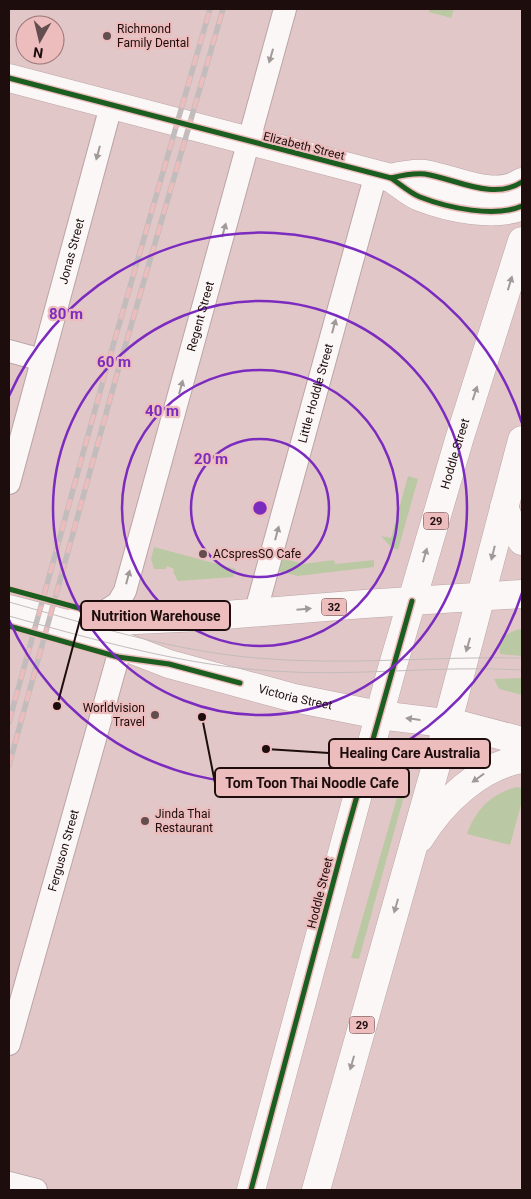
<svg xmlns="http://www.w3.org/2000/svg" width="531" height="1199" font-family="Roboto,sans-serif">
  <rect width="100%" height="100%" fill="#e2c7c8"/>
  <g fill="#bac9a3">
    <path d="M430,9H454L451,18L429,12Z"/>
    <path d="M408,476L418,479L398,550L391,547L381,536L391,538Z"/>
    <path d="M154,547L236,569L233,577L178,581L173,572L174,569L167,566L166,569H154L151,559Z"/>
    <path d="M282,558L303,564L334,560L335,564L374,560V567L298,576L278,571Z"/>
    <path d="M522,629V656L500,654C497,639 509,630 522,629Z"/>
    <path d="M522,678V695L499,689L494,679Z"/>
    <path d="M403,777L409,778L359,959L351,958Z"/>
    <path d="M517,787L522,788V801L510,845L467,834C475,810 492,793 517,787Z"/>
  </g>
  <g fill="none" stroke-linecap="round" stroke-linejoin="round">
    <defs>
      <g id="street">
        <path d="M9,351L42,360"/>
        <path id="s1" d="M9,483L111,106"/>
        <path id="s2" d="M101,614L118,603L125,591L285,9"/>
        <path id="s3" d="M255,614L376,174"/>
        <path id="s4" d="M9,1044L118,657"/>
        <path d="M9,1183L36,1190"/>
      </g>
      <g id="secondary">
        <path d="M9,78L391,178C400,184 410,193 420,197C448,208 495,218 522,206"/>
        <path d="M391,178C403,175 414,173 425,174C456,179 493,201 522,182"/>
      </g>
      <g id="primary">
        <path d="M504,507L512,527L522,541"/>
        <path id="s5" d="M9,609L63,623L169,664L294,698L379,715L461,725L522,741"/>
        <path d="M72,623L200,617L364,604L522,594"/>
      </g>
      <g id="highway">
        <path d="M420,838C442,802 480,766 522,759"/>
        <path id="s6" d="M251,1190L391,672L459,440L522,241"/>
        <path d="M316,1190L439,755L522,440"/>
      </g>
    </defs>
    <use href="#street" stroke="#baa5a6" stroke-width="24"/>
    <use href="#secondary" stroke="#baa5a6" stroke-width="29"/>
    <use href="#primary" stroke="#baa5a6" stroke-width="29"/>
    <use href="#highway" stroke="#baa5a6" stroke-width="29"/>
    <use href="#street" stroke="#fbf7f7" stroke-width="22"/>
    <use href="#secondary" stroke="#fbf7f7" stroke-width="28"/>
    <use href="#primary" stroke="#fbf7f7" stroke-width="28"/>
    <use href="#highway" stroke="#fbf7f7" stroke-width="28"/>
    <g stroke="#c3bcbc" stroke-width="1">
      <path d="M9,602C91,625 172,651 257,658C345,666 434,656 522,658"/>
      <path d="M9,616C95,640 182,665 272,671C355,677 439,665 522,670"/>
    </g>
    <defs>
      <g id="rail">
        <path d="M9,722L106,370L210,9"/>
        <path d="M9,765L117,374L223,9"/>
      </g>
    </defs>
    <use href="#rail" stroke="#c3bcbc" stroke-width="5.5"/>
    <use href="#rail" stroke="#edbcbd" stroke-width="4" stroke-dasharray="11" stroke-linecap="butt"/>
    <defs>
      <g id="cycleway">
        <path d="M9,78L391,178C400,184 410,193 420,197C448,208 495,218 522,206"/>
        <path d="M391,178C403,175 414,173 425,174C456,179 493,201 522,182"/>
        <path d="M9,589L101,614L138,619"/>
        <path d="M9,626L118,657L169,664L240,683"/>
        <path d="M251,1190L344,842L412,601"/>
      </g>
    </defs>
    <use href="#cycleway" stroke="#edbcbd" stroke-width="8"/>
    <use href="#cycleway" stroke="#1b5e20" stroke-width="5"/>
  </g>
  <defs><path id="oneway-solid" d="M-6-.8H1V-3.2L6.5 0L1 3.2V.8H-6Z" transform="scale(1.25)"/></defs>
  <g fill="#a29999">
    <use href="#oneway-solid" transform="translate(271 56) rotate(106)"/>
    <use href="#oneway-solid" transform="translate(98 153) rotate(105)"/>
    <use href="#oneway-solid" transform="translate(224 230) rotate(-75)"/>
    <use href="#oneway-solid" transform="translate(510 283) rotate(-73)"/>
    <use href="#oneway-solid" transform="translate(334 326) rotate(-75)"/>
    <use href="#oneway-solid" transform="translate(181 387) rotate(-75)"/>
    <use href="#oneway-solid" transform="translate(475 393) rotate(-72)"/>
    <use href="#oneway-solid" transform="translate(277 533) rotate(-75)"/>
    <use href="#oneway-solid" transform="translate(493 553) rotate(104)"/>
    <use href="#oneway-solid" transform="translate(425 555) rotate(-74)"/>
    <use href="#oneway-solid" transform="translate(128 577) rotate(-75)"/>
    <use href="#oneway-solid" transform="translate(304 609) rotate(-5)"/>
    <use href="#oneway-solid" transform="translate(468 645) rotate(106)"/>
    <use href="#oneway-solid" transform="translate(413 719) rotate(-173)"/>
    <use href="#oneway-solid" transform="translate(478 778) rotate(144)"/>
    <use href="#oneway-solid" transform="translate(396 906) rotate(106)"/>
    <use href="#oneway-solid" transform="translate(352 1063) rotate(106)"/>
  </g>
  <g fill="none" stroke="#7b2cbf" stroke-width="2.5">
    <circle cx="260" cy="508" r="69"/>
    <circle cx="260" cy="508" r="138"/>
    <circle cx="260" cy="508" r="207"/>
    <path d="M522 593A275 275 0 0 1 9 620M9 396A275 275 0 0 1 522 423"/>
  </g>
  <g fill="#624e4e" stroke="#edbcbd" stroke-width="2">
    <circle cx="107" cy="36" r="5"/>
    <circle cx="203" cy="554" r="5"/>
    <circle cx="155" cy="715" r="5"/>
    <circle cx="145" cy="821" r="5"/>
  </g>
  <g text-anchor="middle" stroke-width="4.5" stroke-linejoin="round" paint-order="stroke">
    <g fill="#edbcbd" stroke="#5b4242" stroke-width="1">
      <rect x="423.5" y="512.5" width="25" height="17" rx="4"/>
      <rect x="321.5" y="598.5" width="25" height="17" rx="4"/>
      <rect x="349.5" y="1016.5" width="25" height="17" rx="4"/>
    </g>
    <g font-size="11" font-weight="bold" fill="#1d0d0d">
      <text x="436" y="525">29</text>
      <text x="334" y="611">32</text>
      <text x="362" y="1029">29</text>
    </g>
    <g font-size="12" fill="#1d0d0d" stroke="#edbcbd" text-anchor="start">
      <text x="117" y="33">Richmond<tspan x="117" dy="14">Family Dental</tspan></text>
      <text x="213" y="558">ACspresSO Cafe</text>
      <text x="145" y="712" text-anchor="end">Worldvision<tspan x="145" dy="14">Travel</tspan></text>
      <text x="155" y="818">Jinda Thai<tspan x="155" dy="14">Restaurant</tspan></text>
    </g>
    <g font-size="12" fill="#1d0d0d" stroke="#edbcbd">
      <text transform="translate(304 146) rotate(14)" y="4">Elizabeth Street</text>
      <text dy="4" stroke="none"><textPath href="#s1" startOffset="240">Jonas Street</textPath></text>
      <text dy="4" stroke="none"><textPath href="#s2" startOffset="319">Regent Street</textPath></text>
      <text dy="4" stroke="none"><textPath href="#s3" startOffset="229">Little Hoddle Street</textPath></text>
      <text dy="4" stroke="none"><textPath href="#s6" startOffset="764">Hoddle Street</textPath></text>
      <text dy="4" stroke="none"><textPath href="#s5" startOffset="300">Victoria Street</textPath></text>
      <text dy="4" stroke="none"><textPath href="#s4" startOffset="201">Ferguson Street</textPath></text>
      <text transform="translate(320 893) rotate(-76)" y="4">Hoddle Street</text>
    </g>
  </g>
  <circle cx="260" cy="508" r="8" fill="#7b2cbf" stroke="#edbcbd" stroke-width="2.5"/>
  <g font-size="15" text-anchor="middle" font-weight="bold" fill="#7b2cbf" stroke="#edbcbd" stroke-width="4.5" stroke-linejoin="round" paint-order="stroke">
    <text x="66" y="319">80 m</text>
    <text x="114" y="367">60 m</text>
    <text x="162" y="416">40 m</text>
    <text x="211" y="464">20 m</text>
  </g>
  <path fill="none" stroke="#1d0d0d" stroke-width="2" d="M57 706L81 616M266 749L329 753M202 717L215 783"/>
  <g fill="#1d0d0d" stroke="#edbcbd" stroke-width="2">
    <circle cx="57" cy="706" r="5"/>
    <circle cx="266" cy="749" r="5"/>
    <circle cx="202" cy="717" r="5"/>
  </g>
  <g fill="#edbcbd" stroke="#1d0d0d" stroke-width="2">
    <rect x="81" y="601" width="149" height="29" rx="5"/>
    <rect x="329" y="739" width="161" height="29" rx="5"/>
    <rect x="215" y="768" width="194" height="29" rx="5"/>
  </g>
  <g font-size="14" text-anchor="middle" font-weight="bold" fill="#1d0d0d">
    <text x="156" y="621">Nutrition Warehouse</text>
    <text x="410" y="758">Healing Care Australia</text>
    <text x="312" y="788">Tom Toon Thai Noodle Cafe</text>
  </g>
  <rect width="531" height="1199" fill="none" stroke="#1d0d0d" stroke-width="20"/>
  <g transform="translate(40 40) rotate(188)"><circle r="24" fill="#edbcbd" stroke="#9a7677"/>
  <path d="M0-4L9 19L0 12L-9 19Z" fill="#624e4e"/>
  <text y="-8" font-size="14" font-weight="bold" text-anchor="middle" fill="#1d0d0d">N</text>
  </g>
</svg>
